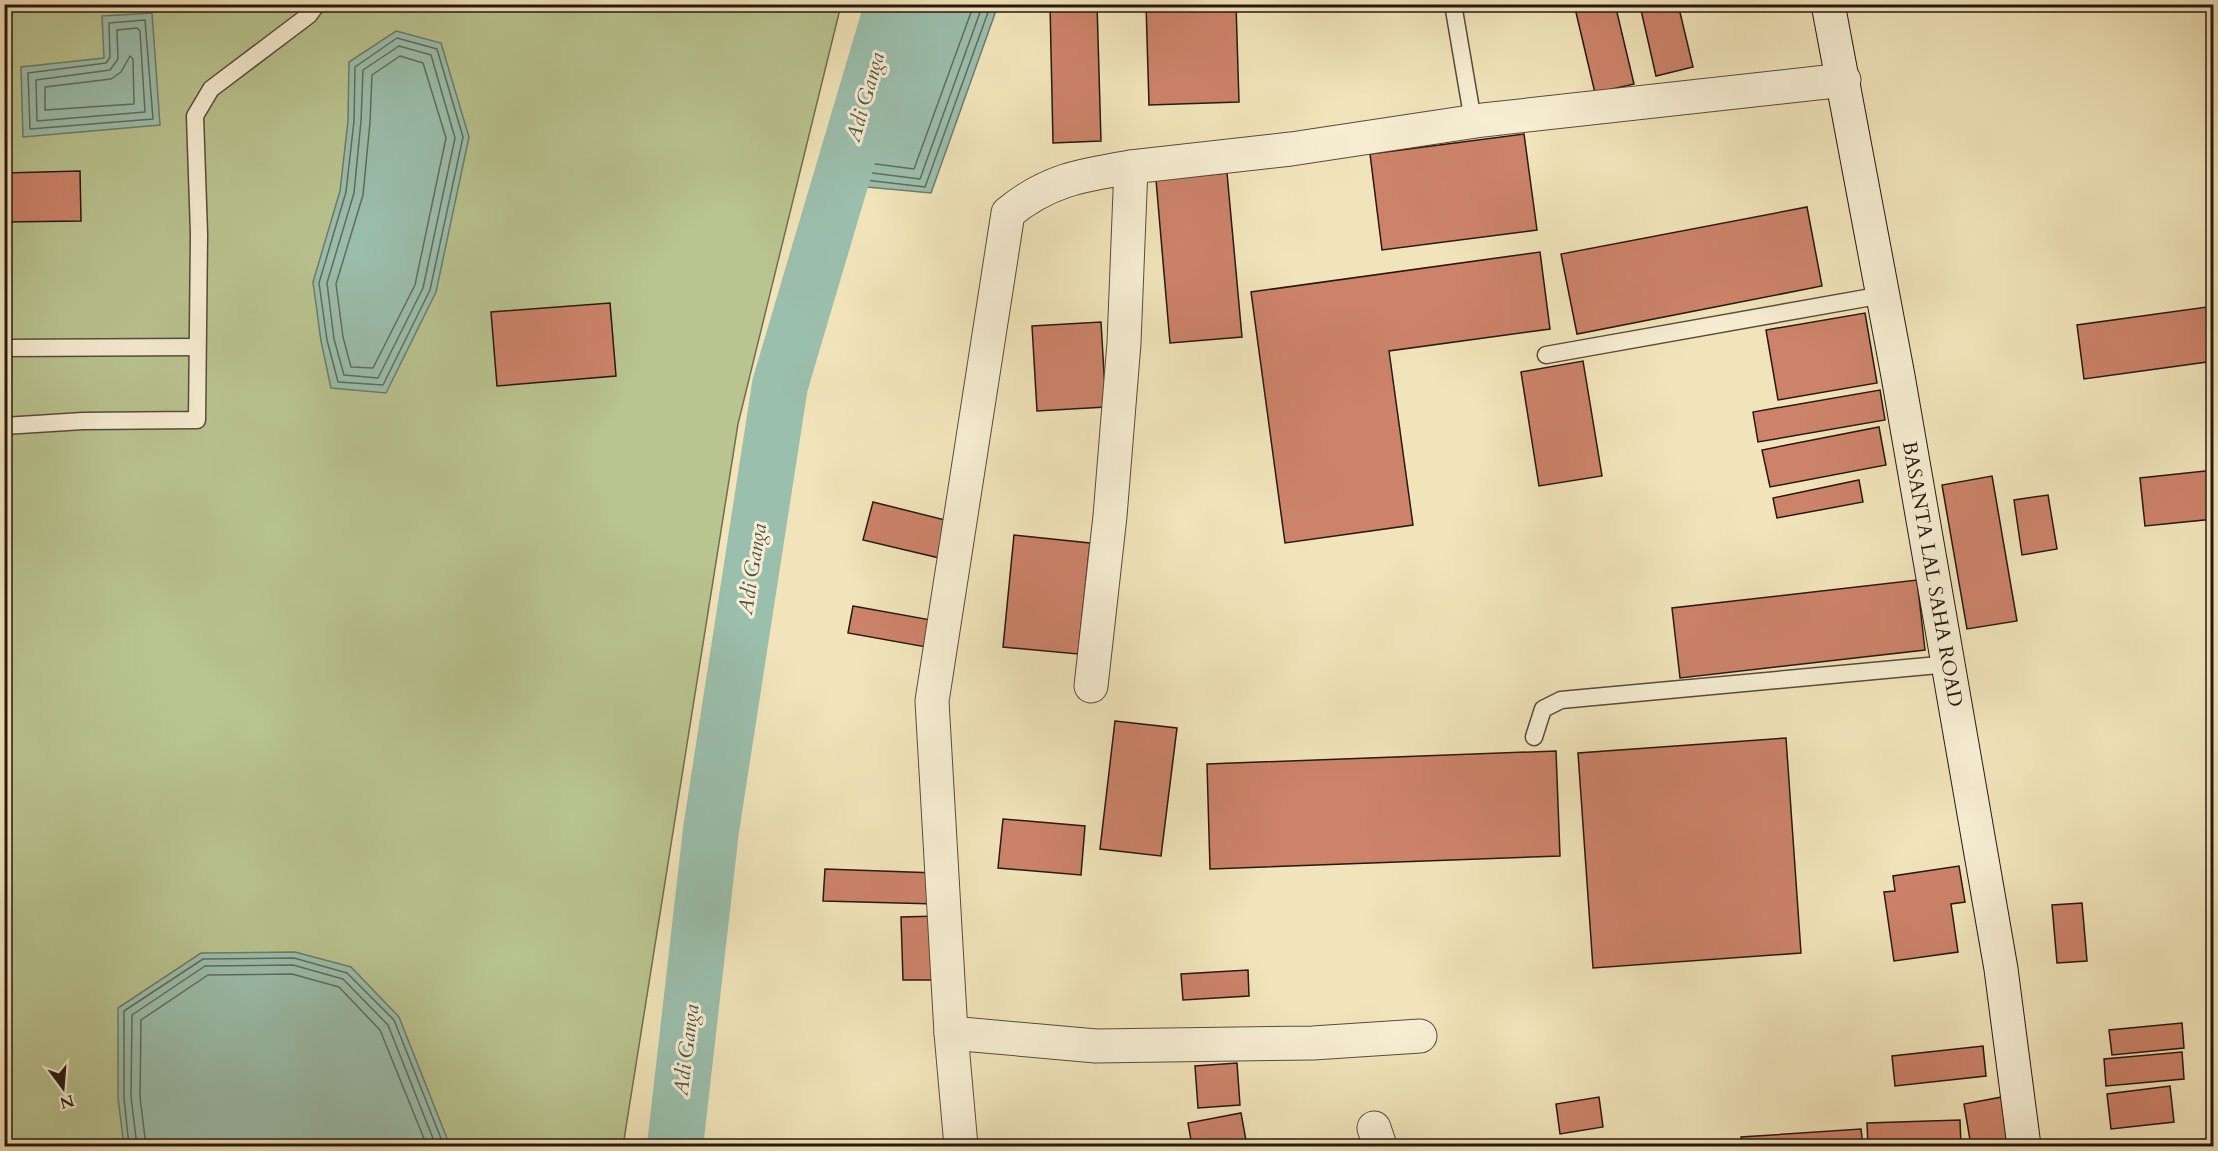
<svg xmlns="http://www.w3.org/2000/svg" width="2218" height="1151" font-family="Cardo,serif">
  <rect width="100%" height="100%" fill="#f1e4ba"/>
  <filter id="stains"><feTurbulence type="fractalNoise" baseFrequency=".00333" numOctaves="4"/><feColorMatrix values="0 0 0 0 .2 0 0 0 0 .09 0 0 0 0 .02 0 0 0 .5 -.17"/></filter>
  <radialGradient id="worn" r=".72"><stop offset=".6" stop-color="#630" stop-opacity="0"/><stop offset="1" stop-color="#630" stop-opacity=".3"/></radialGradient>
  <path fill="#b9c490" stroke="#706e50" stroke-width="1.5" d="M5,5H841L738,424L623,1146H5Z"/>
  <g fill="#9bbfad" stroke="#6d7c6f" stroke-width="1.5">
    <path d="M865,5H998L931,193L814,182L843,93Z"/>
    <path d="M152,13L160,125L23,137L21,67L104,58L102,16Z"/>
    <path d="M396,31L441,43L469,137L436,292L386,393L331,388L321,341L313,282L340,191L348,121L349,62Z"/>
    <path d="M295,952L351,967L399,1017L450,1146H124L118,1098V1008L201,953Z"/>
  </g>
  <g fill="none" stroke-linecap="round" stroke-linejoin="round">
    <g stroke="#616c5f" stroke-width="1.5">
      <path d="M871,4L848,94L823,175L925,187L991,4"/>
      <path d="M878,4L855,96L833,168L920,179L983,4"/>
      <path d="M887,4L864,98L845,160L914,169L974,4"/>
      <path d="M145,20L153,119L30,129L28,73L106,63L110,57L109,23Z"/>
      <path d="M137,28L140,31L145,112L37,121L36,80L110,70L118,59L117,30Z"/>
      <path d="M397,38L437,49L463,137L430,290L383,385L338,382L327,340L319,283L346,192L354,121L355,67Z"/>
      <path d="M399,46L431,55L455,138L423,288L378,378L344,375L334,339L327,283L354,193L361,121L363,70Z"/>
      <path d="M130,56L133,59L134,104L45,110V87L111,79L121,72Z"/>
      <path d="M400,56L423,63L446,138L415,285L373,368L351,367L343,337L336,284L363,195L370,122L372,75Z"/>
      <path d="M129,1146L124,1098V1011L203,959L294,958L347,973L394,1020L444,1146"/>
      <path d="M137,1146L131,1097L132,1015L205,966L293,965L343,979L388,1025L436,1146"/>
      <path d="M146,1146L140,1097L141,1020L208,975L292,974L339,987L380,1030L427,1146"/>
    </g>
    <path stroke="#9bbfad" stroke-width="56" d="M675,1146L711,830L780,385L893,4"/>
  </g>
  <g fill="#cc836a" stroke="#271811" stroke-width="1.5">
    <path d="M1050,4H1097L1101,141L1053,143Z"/>
    <path d="M1146,4H1236L1239,102L1149,105Z"/>
    <path d="M1574,4H1615L1634,84L1595,93Z"/>
    <path d="M1662,4H1678L1693,67L1656,76L1641,10Z"/>
    <path d="M1524,134L1537,230L1382,250L1370,154Z"/>
    <path d="M80,171L81,221L4,222V173Z"/>
    <path d="M1227,173L1242,337L1170,343L1156,180Z"/>
    <path d="M1807,207L1822,286L1577,334L1561,254Z"/>
    <path d="M1540,252L1550,329L1389,351L1413,525L1285,543L1251,292Z"/>
    <path d="M610,303L616,376L497,386L491,312Z"/>
    <path d="M2214,306V361L2084,379L2077,325Z"/>
    <path d="M1865,313L1877,383L1778,400L1766,330Z"/>
    <path d="M1101,322L1106,407L1037,411L1032,326Z"/>
    <path d="M1583,361L1602,476L1539,486L1521,372Z"/>
    <path d="M1880,390L1885,420L1758,442L1753,412Z"/>
    <path d="M1879,427L1886,465L1770,487L1762,450Z"/>
    <path d="M2214,470V519L2145,526L2140,478Z"/>
    <path d="M1992,476L2017,621L1967,629L1942,485Z"/>
    <path d="M1859,480L1863,502L1777,518L1773,498Z"/>
    <path d="M2048,495L2057,549L2022,555L2014,500Z"/>
    <path d="M873,502L957,523L948,560L863,540Z"/>
    <path d="M1014,535L1090,543L1078,654L1003,647Z"/>
    <path d="M1917,580L1925,650L1680,678L1672,608Z"/>
    <path d="M853,606L931,620L926,647L848,633Z"/>
    <path d="M1115,721L1177,728L1161,856L1100,849Z"/>
    <path d="M1786,738L1801,953L1593,968L1578,753Z"/>
    <path d="M1556,751L1560,856L1210,869L1207,764Z"/>
    <path d="M1003,819L1085,826L1081,875L998,868Z"/>
    <path d="M1959,866L1965,902L1951,904L1958,952L1894,961L1884,892L1895,891L1893,876Z"/>
    <path d="M825,869L937,873L936,904L823,901Z"/>
    <path d="M2082,903L2087,961L2057,963L2052,905Z"/>
    <path d="M938,916L940,980H903L901,917Z"/>
    <path d="M1248,970L1249,996L1183,1000L1181,974Z"/>
    <path d="M2182,1023L2184,1048L2112,1055L2109,1030Z"/>
    <path d="M1983,1046L1986,1076L1895,1086L1892,1056Z"/>
    <path d="M2182,1052L2184,1079L2106,1086L2104,1059Z"/>
    <path d="M1237,1063L1240,1105L1198,1108L1195,1066Z"/>
    <path d="M2170,1086L2174,1122L2111,1129L2107,1094Z"/>
    <path d="M1599,1097L1603,1127L1560,1134L1556,1104Z"/>
    <path d="M2002,1097L2010,1146H1971L1964,1104Z"/>
    <path d="M1241,1113L1247,1146H1192L1188,1123Z"/>
    <path d="M1960,1120L1961,1146H1868L1867,1123Z"/>
    <path d="M1861,1129L1863,1146H1742L1741,1137Z"/>
  </g>
  <g fill="none" stroke-linecap="round" stroke-linejoin="round">
    <defs>
      <g id="service">
        <path d="M1453,4L1473,121"/>
        <path d="M4,348L197,347"/>
        <path d="M1546,355L1883,295"/>
        <path d="M4,426L83,421L197,420L199,234L195,116L211,89L309,15L317,4"/>
        <path d="M1534,737L1543,709L1561,700L1949,664"/>
      </g>
      <g id="minor">
        <path d="M1091,686L1110,516L1124,343L1131,167L1291,149L1483,120L1844,80"/>
        <path d="M951,1033L1096,1046L1313,1043L1420,1036"/>
        <path d="M1374,1128L1380,1146"/>
        <path d="M961,1146L951,1033L932,701L1008,213C1048,180 1082,175 1131,167"/>
      </g>
      <path id="secondary" d="M1828,4L1898,376L2001,969L2024,1146"/>
    </defs>
    <use href="#service" stroke="#5a4b3b" stroke-width="19"/>
    <use href="#minor" stroke="#5a4b3b" stroke-width="35"/>
    <use href="#secondary" stroke="#271811" stroke-width="35"/>
    <use href="#service" stroke="#f6edd2" stroke-width="16"/>
    <use href="#minor" stroke="#f6edd2" stroke-width="33"/>
    <use href="#secondary" stroke="#f6edd2" stroke-width="33"/>
  </g>
  <g text-anchor="middle" stroke-width="6" stroke-linejoin="round" paint-order="stroke">
    <g font-size="20" fill="#271811" stroke="#f6edd2">
      <text transform="translate(1933 574) rotate(80)" y="7">BASANTA LAL SAHA ROAD</text>
    </g>
    <g font-size="21" font-style="italic" fill="#505248" stroke="#f6edd2">
      <text transform="translate(865 97) rotate(-74)" y="7">Adi Ganga</text>
      <text transform="translate(752 569) rotate(-81)" y="7">Adi Ganga</text>
      <text transform="translate(686 1050) rotate(-83)" y="7">Adi Ganga</text>
    </g>
  </g>
  <rect width="2218" height="1151" fill="none" stroke="#f1e4ba" stroke-width="24"/>
  <rect x="6" y="6" width="2206" height="1139" fill="none" stroke="#271811" stroke-width="3"/>
  <rect x="12" y="12" width="2194" height="1127" fill="none" stroke="#271811" stroke-width="1.5"/>
  <g transform="translate(63 1088) rotate(164)" stroke="#f6edd2" stroke-width="4.5" paint-order="stroke">
  <path d="M0-4.5L10 22L0 15L-10 22Z" fill="#271811"/>
  <text y="-9" font-size="16" font-weight="bold" text-anchor="middle" fill="#271811">N</text>
  </g>
  <rect width="100%" height="100%" filter="url(#stains)"/>
  <rect width="100%" height="100%" fill="url(#worn)"/>
</svg>
